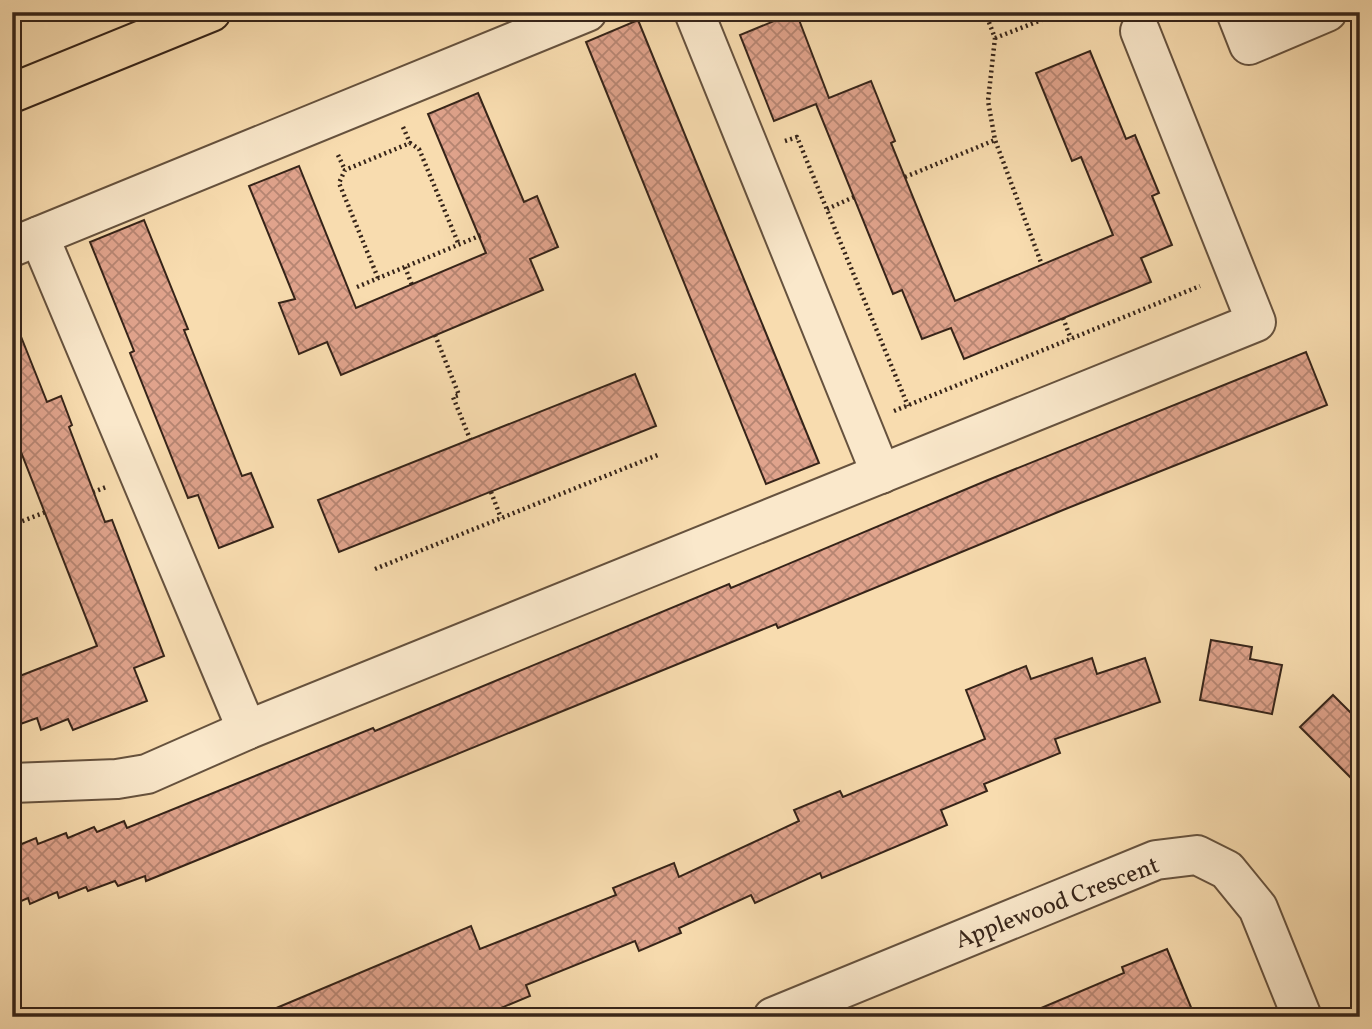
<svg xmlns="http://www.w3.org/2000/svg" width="1372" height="1029" font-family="Vollkorn,serif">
  <defs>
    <pattern id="building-cross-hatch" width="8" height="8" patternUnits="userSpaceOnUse" patternTransform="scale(1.75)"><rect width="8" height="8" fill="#e0a38c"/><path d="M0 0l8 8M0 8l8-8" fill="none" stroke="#b68572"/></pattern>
  </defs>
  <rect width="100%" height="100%" fill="#f8dcaf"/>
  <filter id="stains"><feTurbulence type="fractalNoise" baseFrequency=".00286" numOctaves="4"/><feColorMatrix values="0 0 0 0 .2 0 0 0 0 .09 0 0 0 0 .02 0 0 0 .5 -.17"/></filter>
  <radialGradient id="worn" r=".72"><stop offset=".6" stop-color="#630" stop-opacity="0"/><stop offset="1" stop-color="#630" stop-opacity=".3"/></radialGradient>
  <g fill="url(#building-cross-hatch)" stroke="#362419" stroke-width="2">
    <path d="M796,12L829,98L871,81L895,141L891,143L955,301L1113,235L1081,157L1072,161L1036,73L1090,51L1126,139L1135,135L1159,193L1152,196L1172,245L1141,258L1151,282L964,359L951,328L922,339L902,290L893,294L816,104L774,121L740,35Z"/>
    <path d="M638,20L819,463L766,484L586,42Z"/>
    <path d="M478,93L524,202L537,196L558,247L530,259L543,290L341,375L327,342L299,354L279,303L295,299L249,186L299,166L356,308L486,253L428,114Z"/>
    <path d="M144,220L188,329L184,330L242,476L251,473L273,527L219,548L198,495L188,498L130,353L134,351L90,242Z"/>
    <path d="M14,319L47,402L61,396L72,425L69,427L105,522L112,520L164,656L134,668L147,701L73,730L68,719L41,730L37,718L12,727V679L97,646L12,429Z"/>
    <path d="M1306,352L1327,405L1063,510L778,628L776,624L146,881L145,876L118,886L115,881L88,891L86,887L59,898L57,892L30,904L28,898L12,905V848L36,838L38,844L66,833L68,838L94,827L97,832L124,821L127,828L373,728L375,731L729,584L731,588L988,480Z"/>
    <path d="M635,374L656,426L339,552L318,500Z"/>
    <path d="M1211,640L1252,647L1250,659L1282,665L1272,714L1200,700Z"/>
    <path d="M1092,658L1097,674L1145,658L1160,702L1055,739L1060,753L984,784L987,791L941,810L947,825L822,878L820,873L755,903L751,895L679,928L681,933L639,951L635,941L526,985L530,996L479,1017H255L471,926L480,949L616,895L613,888L674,863L679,877L799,821L794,810L840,791L843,797L985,739L966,690L1026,666L1031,679Z"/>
    <path d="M1333,695L1360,722V787L1300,727Z"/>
    <path d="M1167,949L1195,1017H1020L1124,973L1122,967Z"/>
  </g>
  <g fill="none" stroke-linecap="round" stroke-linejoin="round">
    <defs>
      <g id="minor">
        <path d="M694,12L881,474"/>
        <path d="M1236,12L1249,45L1327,12"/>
        <path d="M39,236L247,730"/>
        <path d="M12,247L587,12"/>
        <path d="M12,783L117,779L147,774L247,730L1256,322L1140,31"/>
        <path d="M773,1017L1156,860L1197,855L1227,870L1258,908L1302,1017"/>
      </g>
      <path id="major" d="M12,93L211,12"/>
    </defs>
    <use href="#minor" stroke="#66523e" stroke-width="42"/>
    <use href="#major" stroke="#362419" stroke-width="42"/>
    <g stroke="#362419" stroke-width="4.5" stroke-dasharray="2 3.5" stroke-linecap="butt">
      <path d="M985,12L995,38L988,101L995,140L1042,265"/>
      <path d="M995,38L1062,12"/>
      <path d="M403,127L410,143"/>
      <path d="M785,141L797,137L908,406"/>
      <path d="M338,155L345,170"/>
      <path d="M905,177L995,140"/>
      <path d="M827,209L854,197"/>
      <path d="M405,267L412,285"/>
      <path d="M378,278L339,183L345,170L410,143L419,149L459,245"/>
      <path d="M357,287L484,234"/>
      <path d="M1063,318L1071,339"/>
      <path d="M435,335L459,395L453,397L470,439"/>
      <path d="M894,411L1200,286"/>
      <path d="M93,492L106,487"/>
      <path d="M491,492L501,518"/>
      <path d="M12,525L46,512"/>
      <path d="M375,569L660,454"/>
    </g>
    <use href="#minor" stroke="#fae8cb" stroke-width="38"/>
    <use href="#major" stroke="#f8dcaf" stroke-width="38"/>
  </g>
  <g text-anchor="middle" stroke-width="5" stroke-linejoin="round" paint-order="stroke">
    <g font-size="24" fill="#362419" stroke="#fae8cb">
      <text transform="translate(1057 902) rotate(-21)" y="8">Applewood Crescent</text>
    </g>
  </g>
  <rect width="1372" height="1029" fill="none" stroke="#f8dcaf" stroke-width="42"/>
  <rect x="14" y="14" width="1344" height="1001" fill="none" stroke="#362419" stroke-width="3.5"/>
  <rect x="21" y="21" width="1330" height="987" fill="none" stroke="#362419" stroke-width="2"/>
  <rect width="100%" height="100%" filter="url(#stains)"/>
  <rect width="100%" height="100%" fill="url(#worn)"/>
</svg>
